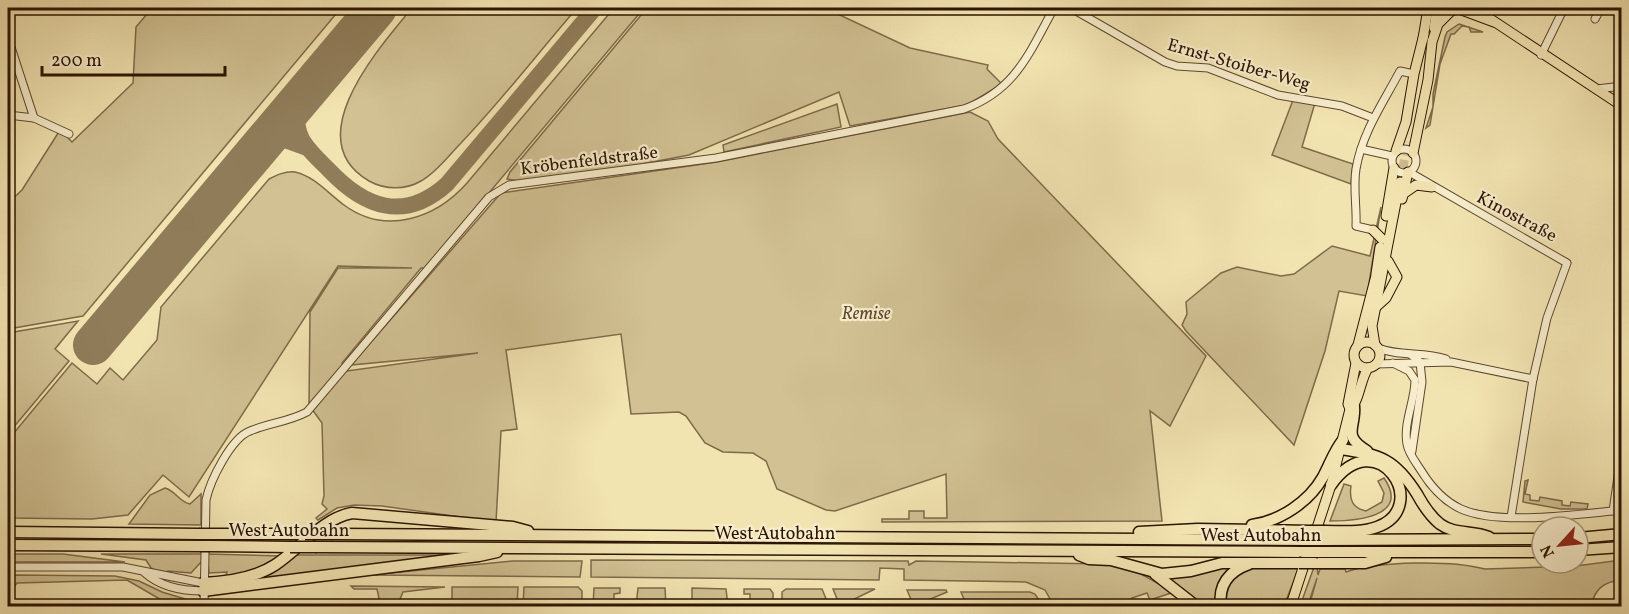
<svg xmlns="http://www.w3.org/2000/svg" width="1629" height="614" font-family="Vollkorn,serif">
  <rect width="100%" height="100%" fill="#f2e4b1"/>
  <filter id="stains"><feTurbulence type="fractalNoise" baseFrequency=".00333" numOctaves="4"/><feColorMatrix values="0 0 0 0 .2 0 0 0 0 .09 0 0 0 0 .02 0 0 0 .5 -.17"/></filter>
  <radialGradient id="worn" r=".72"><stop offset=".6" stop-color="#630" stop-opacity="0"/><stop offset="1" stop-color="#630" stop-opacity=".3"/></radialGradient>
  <g fill="#d1c193" stroke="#7f6a4a" stroke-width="1.5">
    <path d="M152,8H341L83,316L8,329V203L22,190L60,130L72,142L133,83L136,27Z"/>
    <path d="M412,8H577C538,53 502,100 461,143C449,155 437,172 421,181C406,190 385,190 369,181C297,139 380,47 412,8Z"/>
    <path d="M614,8H644L426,268H421L342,363L347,371L478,353L351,365L501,193L717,162L970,112L988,121L998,139L1206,356L1170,426L1150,411L1162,521L882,522V519H909V511H924V518H947L946,474L835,511L826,510L777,489L766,461L753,453L723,452L705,443L686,416L679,412L631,414L621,334L506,350L517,429L501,431L496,522L382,506L354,505L337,508L318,520L316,518L327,509L322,504L324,496L322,423L309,405L310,312L338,268H412L338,266L189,497L163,475L128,515L92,519L8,518V440L72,363L97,384L110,368L123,380L157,340L161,307L269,179C277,175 285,171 295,172C314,176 329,194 344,205C386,236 436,218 467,183Z"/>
    <path d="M647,8H825L910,48L988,65L987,69L1002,84L967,105L850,126L839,92L689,155L611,170L519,181L507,179L510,172Z"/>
    <path d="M1459,24L1483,32H1471L1469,27L1462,26L1454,34H1451L1440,64L1430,125L1426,128L1433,107V94L1445,37L1447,32Z"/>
    <path d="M1293,100L1315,103L1302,147L1353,164L1351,184L1272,155Z"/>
    <path d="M837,104L841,127L724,152L723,145Z"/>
    <path d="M1381,207L1367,296L1339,291L1325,351L1294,445L1186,331L1182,325L1187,314L1186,302L1221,273L1237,267L1281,276L1294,274L1332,246L1370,256Z"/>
    <path d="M78,321L55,349L69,361L8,434V333Z"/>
    <path d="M1384,478C1411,517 1355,521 1330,521L1344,484L1351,486C1349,499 1352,508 1366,511L1382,502L1384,493L1378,481Z"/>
    <path d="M1528,480L1525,494L1530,495V500L1539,501L1540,497L1562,501V505L1570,506L1571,502L1588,504L1587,509H1561L1523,502L1525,481Z"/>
    <path d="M165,488C176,491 179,502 190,504L201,494V525L129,524L150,495Z"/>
    <path d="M8,554H63L125,562H8Z"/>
    <path d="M101,554H202V561L191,573L168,571L163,574L151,568L146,560Z"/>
    <path d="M207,554L282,556C261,572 235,575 209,578L226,575L227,572L209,573Z"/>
    <path d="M293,555H456L223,584Z"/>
    <path d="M591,560L908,561L909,565L916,561L1104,564L1130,568L1174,592L1150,600L1147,593L1132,598L1135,606H1119L1118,604L1111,606H1054L1045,590L1026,582L904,580V569L880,568L879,580L591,577Z"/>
    <path d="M1621,560V580C1603,582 1595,589 1591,606H1309L1317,578L1308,605L1300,606L1314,567H1317L1318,575L1320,569H1345L1346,572C1378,561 1452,560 1485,569L1576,566Z"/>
    <path d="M512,561H582L580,577L370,575Z"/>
    <path d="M1235,564L1218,606H1202L1166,577Z"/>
    <path d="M1299,567L1284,606H1225L1226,584L1244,568Z"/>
    <path d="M16,575L115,576L139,581L162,592L189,600L191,606L170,605L127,580L17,583L8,595V577Z"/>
    <path d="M351,586L445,587L403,592L397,606H384L380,603L377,589H354Z"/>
    <path d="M452,587H518L517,606H452Z"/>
    <path d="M524,587H578L582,591V606H523Z"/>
    <path d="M594,588H620V593L614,594V606H593Z"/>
    <path d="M638,588H665L666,606H636Z"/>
    <path d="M692,588L726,589L728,606H692Z"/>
    <path d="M744,589H770L773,593V606H750V594H744Z"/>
    <path d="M786,589H822L829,606H814V602H792L791,606H782V592Z"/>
    <path d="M833,589H875L840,606Z"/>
    <path d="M907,590H946L947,592L914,606Z"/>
    <path d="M961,592H1030L1035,594L1043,606H1038L1036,603L1028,606H967Z"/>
  </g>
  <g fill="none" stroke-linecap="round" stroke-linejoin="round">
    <g stroke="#907c59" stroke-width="16">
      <path d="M297,103C294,138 305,146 329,170C364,207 404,223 447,184L595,8"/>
      <path d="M258,149L285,140L307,148"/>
    </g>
    <path stroke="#907c59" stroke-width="40" d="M93,345L377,8"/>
    <path stroke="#cbba8e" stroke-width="9" stroke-dasharray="9 4.5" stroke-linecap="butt" d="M1400,182L1408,142"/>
    <defs>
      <g id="minor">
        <path d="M1071,8L1165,62L1177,66L1208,68L1278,95L1342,106L1373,118"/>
        <path d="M1595,19L1601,8"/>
        <path d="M8,38L34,118"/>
        <path d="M1541,55L1564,8"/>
        <path d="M1597,89L1622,86"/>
        <path d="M8,115L34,118L69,134"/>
        <circle cx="1404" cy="161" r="12"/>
        <path d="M1361,149L1392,156"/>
        <path d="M1409,172L1567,263L1547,318L1533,379L1511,517"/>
        <path d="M1373,230L1356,226C1357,208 1353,188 1356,169C1362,133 1383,103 1400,71L1414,74"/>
        <path d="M1378,348C1400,357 1424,351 1446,359"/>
        <path d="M1410,354L1420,362L1422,382L1412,451"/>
        <path d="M1393,363L1409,371L1415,380C1415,401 1403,423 1407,444C1408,453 1417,464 1422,472C1432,488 1444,501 1461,509C1499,526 1580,514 1622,510"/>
        <path d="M1376,364L1451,362L1533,379"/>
        <path d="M1613,511L1622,449"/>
        <path d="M8,567H123L203,583"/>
        <path d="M145,573C161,587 182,591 203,591"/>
        <path d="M204,606L206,500C210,481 231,438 250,431C269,423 288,422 307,412L489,197L509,185L716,158L964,109C1016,90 1029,53 1054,8"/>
      </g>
      <g id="major">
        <path d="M1489,18L1622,106"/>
        <path d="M1434,28L1437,8"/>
        <path d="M1423,39L1428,8"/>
        <path d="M1396,151L1406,122L1414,74L1424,34"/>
        <path d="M1413,153L1428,80L1432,42L1438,24L1451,11L1459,9L1494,22"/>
        <path d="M1403,194L1416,185L1432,187"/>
        <path d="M1402,199L1408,172"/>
        <path d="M1386,216L1394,168"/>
        <path d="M1373,230L1382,239"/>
        <path d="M1376,274L1380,247"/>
        <path d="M1375,308L1386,298L1397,277L1388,261"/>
        <circle cx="1367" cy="355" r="13"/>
        <path d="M1358,345L1378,268"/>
        <path d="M1375,345L1372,326L1400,182"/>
        <path d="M1350,409C1360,400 1360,380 1368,368"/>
        <path d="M1314,537L1331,485L1350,409L1348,404L1356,363"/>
        <path d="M1291,605L1306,559"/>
      </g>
      <g id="highway">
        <path d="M1354,406C1356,428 1341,435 1367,451"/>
        <path d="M1341,449C1381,455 1395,459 1417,494C1423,505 1430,516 1440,524C1455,535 1472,530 1489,537"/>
        <path d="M1252,525C1280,521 1309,502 1323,477C1330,464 1334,451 1343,440"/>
        <path d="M1325,531C1342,531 1361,533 1377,527C1433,507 1377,420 1331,485"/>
        <path d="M8,532L199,534"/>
        <path d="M1139,532L1198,529L1310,531"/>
        <path d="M210,534H305"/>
        <path d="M333,534L1307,540"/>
        <path d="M1578,538L1622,534"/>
        <path d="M1322,540L1542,539"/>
        <path d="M8,545L200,546"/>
        <path d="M210,546L290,547"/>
        <path d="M317,547L1303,552"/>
        <path d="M1578,550L1622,547"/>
        <path d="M1318,552H1542"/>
        <path d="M1079,555L1089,559L1111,560L1162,574L1191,571L1222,563H1299"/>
        <path d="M1314,563H1365L1386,557"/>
        <path d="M1155,574L1196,606"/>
        <path d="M203,583C226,582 255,578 275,565C301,548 321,519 352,513L513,527L528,531"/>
        <path d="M203,591L479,556L497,552"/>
        <path d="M1221,606C1218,585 1229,571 1249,564"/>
        <path d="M1289,606L1293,601"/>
      </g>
    </defs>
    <use href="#minor" stroke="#5e482d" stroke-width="9"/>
    <use href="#major" stroke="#2d1401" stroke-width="11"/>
    <use href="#highway" stroke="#2d1401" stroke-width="13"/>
    <use href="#minor" stroke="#f7edcc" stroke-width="7"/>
    <use href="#major" stroke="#f2e4b1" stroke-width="9"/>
    <use href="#highway" stroke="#f2e4b1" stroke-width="10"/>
    <defs>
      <g id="highway-bridge">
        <path d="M1310,531H1325"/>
        <path d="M199,534H210"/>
        <path d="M305,534H333"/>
        <path d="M1307,540H1322"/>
        <path d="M200,546H210"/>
        <path d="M290,547H317"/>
        <path d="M1303,552H1318"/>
        <path d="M1299,563H1314"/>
      </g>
    </defs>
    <use href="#highway-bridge" stroke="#2d1401" stroke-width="13" stroke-linecap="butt"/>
    <use href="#highway-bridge" stroke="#f2e4b1" stroke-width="10"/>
  </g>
  <g text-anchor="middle" stroke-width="4.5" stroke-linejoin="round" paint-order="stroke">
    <g font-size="18" fill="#2d1401" stroke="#f7edcc">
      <text transform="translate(1239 64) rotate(16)" y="6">Ernst-Stoiber-Weg</text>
      <text transform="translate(589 160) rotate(-7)" y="6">Kröbenfeldstraße</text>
      <text transform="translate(1517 216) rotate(28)" y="6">Kinostraße</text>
      <text x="289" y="536">West Autobahn</text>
      <text x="775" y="539">West Autobahn</text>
      <text x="1261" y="541">West Autobahn</text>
    </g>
    <g font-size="18" font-style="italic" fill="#5e482d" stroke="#f7edcc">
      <text x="866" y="319">Remise</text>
    </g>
  </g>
  <rect width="1629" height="614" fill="none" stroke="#f2e4b1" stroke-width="30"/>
  <rect x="9" y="9" width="1611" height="596" fill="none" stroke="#2d1401" stroke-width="3"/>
  <rect x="15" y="15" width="1599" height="584" fill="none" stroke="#2d1401" stroke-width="1.5"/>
  <g transform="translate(1560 545) rotate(243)"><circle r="28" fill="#f7edcc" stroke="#a6967b" stroke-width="1.5"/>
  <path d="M0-4.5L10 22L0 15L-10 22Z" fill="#8f2418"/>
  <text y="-9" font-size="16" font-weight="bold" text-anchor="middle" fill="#2d1401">N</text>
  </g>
  <path d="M42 66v9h183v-9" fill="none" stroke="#2d1401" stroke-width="3"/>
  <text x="51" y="66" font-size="18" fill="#2d1401" stroke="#f7edcc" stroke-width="4.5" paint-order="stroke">200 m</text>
  <rect width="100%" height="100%" filter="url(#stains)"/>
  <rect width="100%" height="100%" fill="url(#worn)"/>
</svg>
